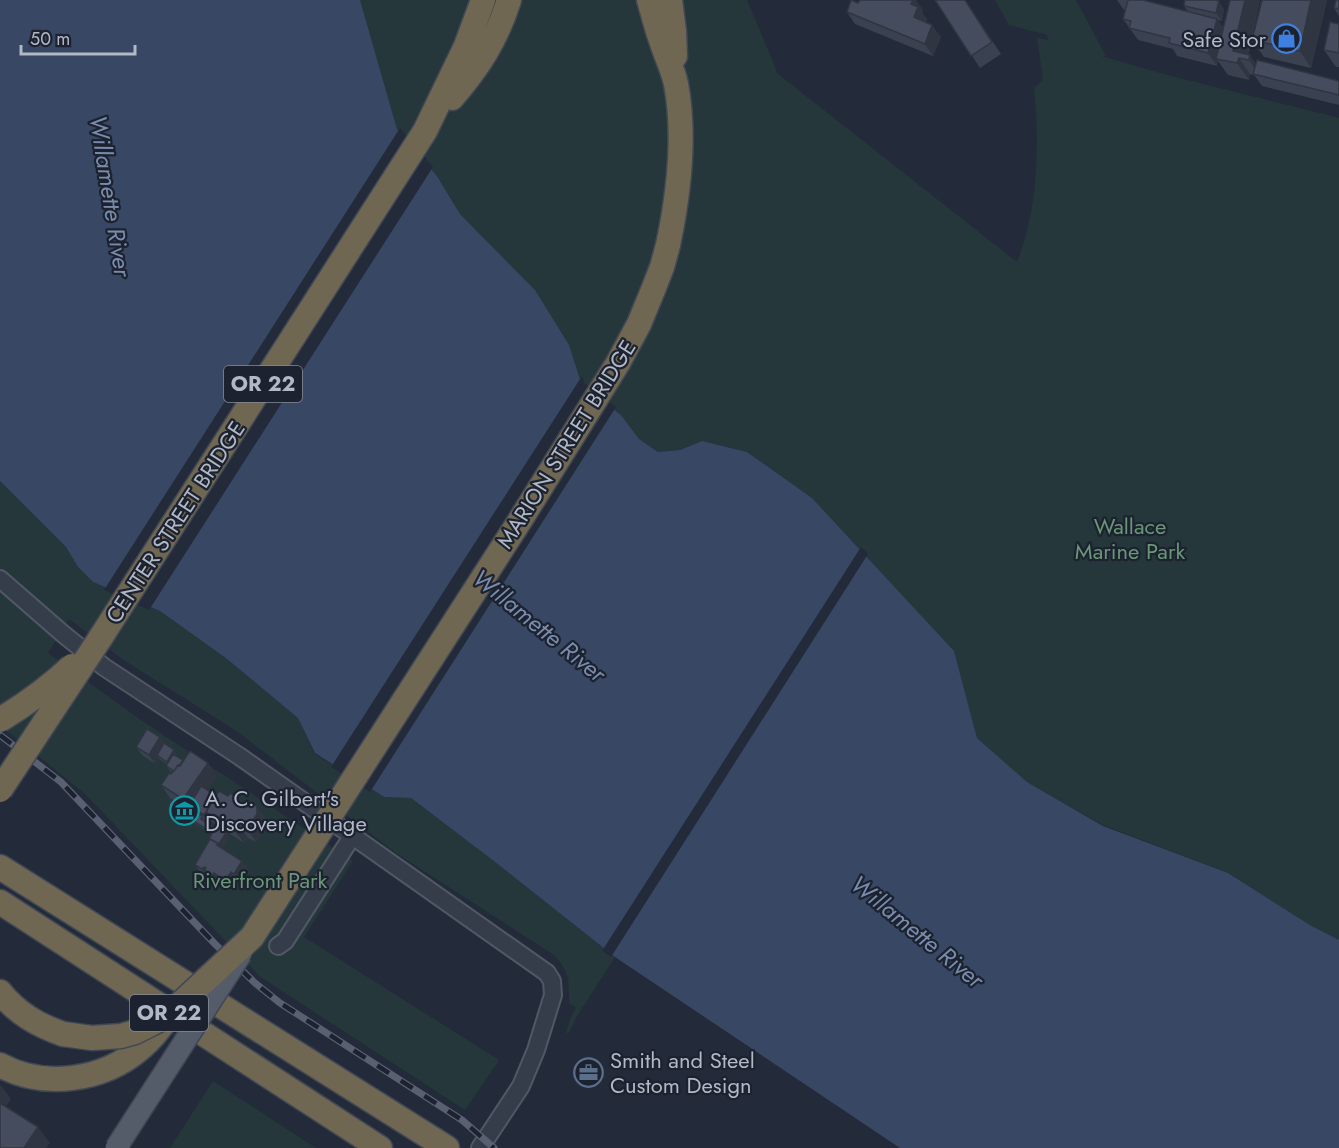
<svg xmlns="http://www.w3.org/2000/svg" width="1339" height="1148" font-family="Jost,sans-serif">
  <rect width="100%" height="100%" fill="#232b3a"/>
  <g fill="#25373b">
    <path d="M360,0H747L778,74L1017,262C1038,211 1040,143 1034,89L1043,79L1037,38L1048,40L1047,35L1009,25L995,0H1076L1106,56H1101L1167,75L1339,118V940L1310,925L1228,873L1103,825L1027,782L977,738L954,651L812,498L747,452L702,441L680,450L658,452L639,439L621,415L582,386L535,290L460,214L437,176L397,129Z"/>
    <path d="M0,481L66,547L78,567L93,582L160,611L227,659L298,718L315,754L384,797L411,798L499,865L615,957L577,1016L569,1033H566L570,1019L576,1008L569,1003C569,981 570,972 554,955L396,853L235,730L122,659L69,619L48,653L138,718L353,861L304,937L499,1060L465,1110L259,976L85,794L0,725Z"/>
    <path d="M213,1081L316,1148H170Z"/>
  </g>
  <path fill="#384763" d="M0,0H360L397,129L437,176L460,214L535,290L569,345L582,386L621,415L639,439L658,452L680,450L702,441L747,452L812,498L954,651L977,738L1027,782L1103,826L1228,873L1310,925L1339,940V1148H900L615,957L499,865L411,798L384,797L315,753L298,718L227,659L160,611L93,582L78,567L66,547L0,481Z"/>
  <g fill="#232b3a">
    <path d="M400,128L433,167L149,610L104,590Z"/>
    <path d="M582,376L585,384L616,407L370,792L331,767Z"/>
    <path d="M861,547L868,554L611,957L602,951Z"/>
  </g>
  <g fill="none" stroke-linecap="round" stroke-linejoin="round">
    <defs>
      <g id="minor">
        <path d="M0,579L62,633L104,667L239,756L547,973L552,981L553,995L536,1050L521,1086L480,1148"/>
        <path d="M278,946L285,941L353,835"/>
      </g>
      <g id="highway">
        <path d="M649,0C653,13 656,27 661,40C665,54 673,69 676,84C686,137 679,193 668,245"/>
        <path d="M670,0L674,31L675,56"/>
        <path d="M452,98C478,68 497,39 509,0"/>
        <path d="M101,637L425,131L466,46L483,0"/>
        <path d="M0,867L447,1148"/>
        <path d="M0,902L380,1148"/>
        <path d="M0,992C17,1013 37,1025 63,1034"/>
        <path d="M0,1065C44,1089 103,1081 141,1048C153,1038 162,1026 171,1013"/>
      </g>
    </defs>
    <use href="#minor" stroke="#515865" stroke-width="20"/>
    <use href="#highway" stroke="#414855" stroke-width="27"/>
    <use href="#minor" stroke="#363d4a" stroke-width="16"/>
    <use href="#highway" stroke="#706753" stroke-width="24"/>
    <defs>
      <path id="rail" d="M0,735L61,782L215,944L255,983L280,1003L462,1120L494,1148"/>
    </defs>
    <use href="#rail" stroke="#586071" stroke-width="7"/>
    <use href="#rail" stroke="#1c222f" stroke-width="4.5" stroke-dasharray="14" stroke-linecap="butt"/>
    <defs>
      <path id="major-bridge" d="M116,1148L241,954"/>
      <g id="highway-bridge">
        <path d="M0,720C26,704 50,687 72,666"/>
        <path d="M0,790L101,637"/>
        <path d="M63,1034L92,1038L121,1036L135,1032L151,1024L166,1016L181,1003L252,937L519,522L618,363L639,324L653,290L662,267L668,245"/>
      </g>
    </defs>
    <use href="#major-bridge" stroke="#3f4653" stroke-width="24" stroke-linecap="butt"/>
    <use href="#highway-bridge" stroke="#414855" stroke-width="27" stroke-linecap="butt"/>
    <use href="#major-bridge" stroke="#545c6a" stroke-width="21"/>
    <use href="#highway-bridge" stroke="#706753" stroke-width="24"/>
  </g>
  <g fill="#3a4151" fill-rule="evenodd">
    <path d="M935,0H965L1001,54L980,68Z"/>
    <path d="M1117,0H1143L1188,12L1184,6L1224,9L1222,21L1218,20L1223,28L1260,0L1248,55L1256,64L1339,81V105L1262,86L1255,76L1250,74L1249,80L1228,75L1218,61L1217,66L1177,56L1173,49L1138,40L1123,19L1126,9L1124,10Z"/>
    <path d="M1327,0L1311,68L1264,57L1252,40Z"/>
    <path d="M1339,0V16L1334,8Z"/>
    <path d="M858,3L923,10L922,13L927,19L926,22L941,37L933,56L855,24L847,12Z"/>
    <path d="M1339,24V67H1336L1324,50Z"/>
    <path d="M160,737L164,743L177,754L176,756L183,761L217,776L207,790L216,796H228L248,807H257L266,819V826L256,842L248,838L244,843L227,832L226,833L229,837L222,848L242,861L248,869L240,882L236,880L231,890L219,881V883L209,876L208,878L201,873L195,865L210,840L209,839L211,834L172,809L169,805H180V804L170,798L161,785L172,773L169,770L166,766L167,764L158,758L155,764L142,755L136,747ZM188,809L192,812L193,811L197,815L196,816L188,810ZM205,821L210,824L212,821L215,825L218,827L215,828L205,822Z"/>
  </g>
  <g fill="#303542">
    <path d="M913,0H916L923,10L922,13L927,19L922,30L914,17L911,4Z"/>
    <path d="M1245,0H1260L1246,60L1239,58L1250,74L1249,80L1237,63L1233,51Z"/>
    <path d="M1311,0H1327L1311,68L1300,51Z"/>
    <path d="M1219,1L1224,9L1222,21L1216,13Z"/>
    <path d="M1217,19L1226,31L1216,59L1218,61L1217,66L1208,53Z"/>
    <path d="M932,25L941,37L933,56L925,44Z"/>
    <path d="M1250,55L1262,72L1259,75L1249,60Z"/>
    <path d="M160,737L166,746L157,755L158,758L155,764L149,755Z"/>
    <path d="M174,750L177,754L170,766L167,762Z"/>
    <path d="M208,763L217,776L194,809L189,806L193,811L192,812L183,799Z"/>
    <path d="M257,807L266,819V826L256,842L247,829Z"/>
    <path d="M206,812L212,821L210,824L204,815Z"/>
    <path d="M239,825L248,838L244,843L235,831Z"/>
    <path d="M224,828L229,837L222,848L217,845Z"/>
    <path d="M242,861L248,869L240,882L234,874Z"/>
    <path d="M204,867L207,871L204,870L209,876L208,878L202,869Z"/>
    <path d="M231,872L236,880L231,890L225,882Z"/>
    <path d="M214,873L219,881V883L213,875Z"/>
    <path d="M0,1084L11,1099L2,1113L0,1110Z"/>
    <path d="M38,1127L50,1143L46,1148H24Z"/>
  </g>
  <g fill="#444c5e" stroke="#303542" stroke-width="1.5">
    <path d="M851,0L858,3L860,0H913L911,4L918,7L914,17L932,25L925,44L847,12Z"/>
    <path d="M935,0H965L992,42L971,56Z"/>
    <path d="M1128,0H1143L1217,19L1208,53L1169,43L1170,38L1129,28L1131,21L1123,19Z"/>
    <path d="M1185,0H1216L1219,1L1216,13L1184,6Z"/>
    <path d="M1230,0H1245L1233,51L1250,55L1249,60L1239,58L1237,63L1216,59Z"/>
    <path d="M1262,0H1311L1300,51L1252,40Z"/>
    <path d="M1336,0H1339V9L1334,8Z"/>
    <path d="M1330,22L1339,24V53L1324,50Z"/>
    <path d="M1257,60L1339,81V95L1253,74Z"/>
    <path d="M147,729L160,737L149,755L136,747Z"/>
    <path d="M164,743L174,750L167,762L157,755Z"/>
    <path d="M190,751L208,763L183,799L161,785L169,773L171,774L178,765L180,766Z"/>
    <path d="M173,754L183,760L179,766L178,765L174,771L166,766Z"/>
    <path d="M201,786L216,796L204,815L189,806Z"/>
    <path d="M219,791L228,796L230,793L248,807L251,802L257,807V814L247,829L239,825L235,831L206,812Z"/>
    <path d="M172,800L180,805L181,802L185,805L184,808L196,816L198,813L202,816L201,819L215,828L219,825L224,828L222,831L226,833L218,845L219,844L209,839L212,833L169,805Z"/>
    <path d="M210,839L219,844L217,845L242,861L234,874L231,872L225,882L214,873L213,875L204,870L206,868L204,867L202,869L195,865Z"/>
    <path d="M0,1103L38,1127L24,1148H0Z"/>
  </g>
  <defs>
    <symbol id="shop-ring" viewBox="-11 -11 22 22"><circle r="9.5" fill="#1c222f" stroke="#3f7fe0" stroke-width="1.5"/><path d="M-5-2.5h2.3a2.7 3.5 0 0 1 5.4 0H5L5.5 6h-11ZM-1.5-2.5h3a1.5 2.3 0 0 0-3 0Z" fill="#3f7fe0"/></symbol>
    <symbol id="museum-ring" viewBox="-11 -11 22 22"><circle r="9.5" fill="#1c222f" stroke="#0f9aa8" stroke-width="1.5"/><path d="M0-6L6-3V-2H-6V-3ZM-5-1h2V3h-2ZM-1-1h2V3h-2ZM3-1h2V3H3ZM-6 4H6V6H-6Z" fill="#0f9aa8"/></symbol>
    <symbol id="office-ring" viewBox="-11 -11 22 22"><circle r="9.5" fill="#1c222f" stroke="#5c6f8a" stroke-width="1.5"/><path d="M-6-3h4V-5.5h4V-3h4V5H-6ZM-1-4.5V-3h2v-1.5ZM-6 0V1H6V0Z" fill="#5c6f8a"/></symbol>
  </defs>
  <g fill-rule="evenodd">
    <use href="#shop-ring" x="1270" y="22" width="33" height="33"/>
    <use href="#museum-ring" x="168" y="794" width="33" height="33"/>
    <use href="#office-ring" x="572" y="1056" width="33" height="33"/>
  </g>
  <g text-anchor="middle" stroke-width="4.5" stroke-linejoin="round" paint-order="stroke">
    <g fill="#1c222f" stroke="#848b99" stroke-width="1.5">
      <rect x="224" y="366" width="78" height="36" rx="4.5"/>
      <rect x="130" y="995" width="78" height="36" rx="4.5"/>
    </g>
    <g font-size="21" font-weight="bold" fill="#b1b8c6">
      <text x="263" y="391">OR 22</text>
      <text x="169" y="1020">OR 22</text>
    </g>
    <g font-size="22" fill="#b1b8c6" stroke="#1c222f" text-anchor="start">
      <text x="1266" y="47" text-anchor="end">Safe Stor</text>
      <text x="205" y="806">A. C. Gilbert's<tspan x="205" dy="25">Discovery Village</tspan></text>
      <text x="610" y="1068">Smith and Steel<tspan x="610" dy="25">Custom Design</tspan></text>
    </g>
    <g font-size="22" fill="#b1b8c6" stroke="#1c222f">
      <text transform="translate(566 444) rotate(-58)" y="8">MARION STREET BRIDGE</text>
      <text transform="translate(175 522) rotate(-57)" y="8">CENTER STREET BRIDGE</text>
    </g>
    <g font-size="22" fill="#699777" stroke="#1c222f">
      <text x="1130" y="534">Wallace<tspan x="1130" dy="25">Marine Park</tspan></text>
      <text x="260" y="888">Riverfront Park</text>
    </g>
    <g font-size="24" font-style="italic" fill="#7a8cad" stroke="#1c222f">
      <text transform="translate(110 196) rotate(81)" y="8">Willamette River</text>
      <text transform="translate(539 626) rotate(39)" y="8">Willamette River</text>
      <text transform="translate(917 932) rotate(39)" y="8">Willamette River</text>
    </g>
  </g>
  <path d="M21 45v9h114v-9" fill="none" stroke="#b1b8c6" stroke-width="3"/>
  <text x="30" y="45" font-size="18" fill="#b1b8c6" stroke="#1c222f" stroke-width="4.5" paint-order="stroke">50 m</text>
</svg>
